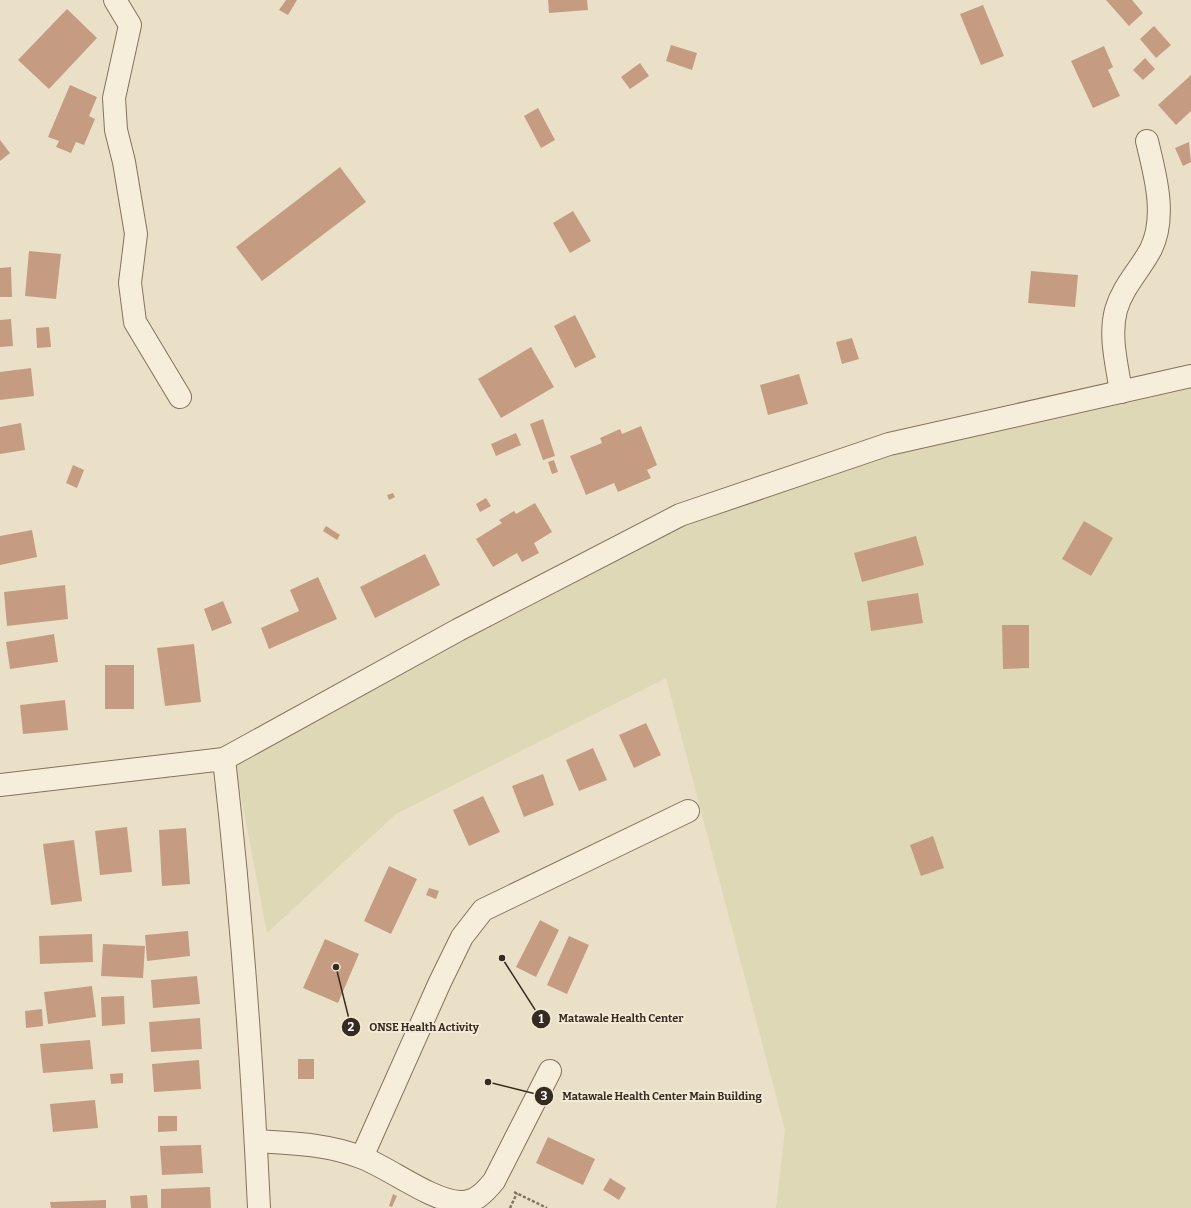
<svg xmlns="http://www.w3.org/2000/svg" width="1191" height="1208" font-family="Bitter,serif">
  <rect width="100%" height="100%" fill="#eae0c8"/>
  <path fill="#dfd8b6" d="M1191,374V1208H776L785,1130L666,678L396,814L267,933L234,760L680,515L889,444Z"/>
  <g fill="#c59c81">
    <path d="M286,0H297L288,15L279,10Z"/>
    <path d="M548,0H587L588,10L549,13Z"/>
    <path d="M1106,0H1132L1143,13L1129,26Z"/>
    <path d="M983,5L1004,56L981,65L960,14Z"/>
    <path d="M67,9L97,38L49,89L18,60Z"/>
    <path d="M1154,26L1171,45L1156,58L1140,39Z"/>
    <path d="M671,45L697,53L692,70L666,61Z"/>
    <path d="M1104,46L1113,67L1108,70L1120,96L1093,108L1071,61Z"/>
    <path d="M1145,58L1155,69L1143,80L1133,70Z"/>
    <path d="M640,63L649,76L630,89L621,77Z"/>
    <path d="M1191,75V111L1176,125L1158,105Z"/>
    <path d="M70,85L97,97L89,116L95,119L84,145L76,142L71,153L56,147L59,141L48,137Z"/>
    <path d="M538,108L555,140L541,148L524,116Z"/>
    <path d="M0,140L10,153L0,161Z"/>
    <path d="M1189,142L1191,162L1183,166L1175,148Z"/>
    <path d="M340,167L366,202L262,281L236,247Z"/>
    <path d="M573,211L591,241L570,253L553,223Z"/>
    <path d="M29,251L61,254L56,299L25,296Z"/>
    <path d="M11,267L12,297H0V268Z"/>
    <path d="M1031,271L1078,275L1075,307L1028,303Z"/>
    <path d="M575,315L596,357L575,368L554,326Z"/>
    <path d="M11,319L13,346L0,347V320Z"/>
    <path d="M49,327L51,347L37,348L36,328Z"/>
    <path d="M852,338L859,359L842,364L836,342Z"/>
    <path d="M531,347L554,387L501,418L478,379Z"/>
    <path d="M31,368L34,396L0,400V372Z"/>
    <path d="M799,374L808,404L768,415L760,385Z"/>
    <path d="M543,419L555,456L543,460L530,424Z"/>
    <path d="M21,423L25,450L0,454V427Z"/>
    <path d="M641,426L657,465L647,470L651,478L618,492L614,483L586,495L570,456L602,443L600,438L620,429L622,434Z"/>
    <path d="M516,433L521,445L496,456L491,444Z"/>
    <path d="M554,460L558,472L552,474L548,462Z"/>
    <path d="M73,465L84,470L77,488L66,483Z"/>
    <path d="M393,493L395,497L389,500L387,495Z"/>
    <path d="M486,498L491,506L480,512L476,504Z"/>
    <path d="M535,503L552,532L534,543L539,553L522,562L517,553L493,567L476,539L502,523L499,520L514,511L516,514Z"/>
    <path d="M1084,521L1113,538L1091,576L1062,559Z"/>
    <path d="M326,526L340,535L337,540L323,531Z"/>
    <path d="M32,530L37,557L0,565V536Z"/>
    <path d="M916,536L924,565L862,582L854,553Z"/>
    <path d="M425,554L440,585L375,618L360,587Z"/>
    <path d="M318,577L337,619L269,649L261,628L299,611L290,590Z"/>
    <path d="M65,585L68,619L7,626L4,592Z"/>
    <path d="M918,593L923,623L871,631L867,601Z"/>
    <path d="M223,601L232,623L212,631L204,609Z"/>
    <path d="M1002,625H1029V668L1003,669Z"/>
    <path d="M54,634L58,662L10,669L6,642Z"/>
    <path d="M194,644L201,702L165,706L157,648Z"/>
    <rect x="105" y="665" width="29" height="44"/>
    <path d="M65,700L68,730L23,734L20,705Z"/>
    <path d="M646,723L661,755L634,768L619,735Z"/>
    <path d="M593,748L607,780L579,791L566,760Z"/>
    <path d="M543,774L554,805L524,817L512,786Z"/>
    <path d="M483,796L500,832L469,846L453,810Z"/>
    <path d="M127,827L132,872L100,875L95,831Z"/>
    <path d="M186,828L190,884L162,886L159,830Z"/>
    <path d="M933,836L944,868L921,876L910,845Z"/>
    <path d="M74,840L82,901L51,905L43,844Z"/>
    <path d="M389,866L417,879L391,934L364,921Z"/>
    <path d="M429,888L439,891L436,899L426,895Z"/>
    <path d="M540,920L559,930L536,977L516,967Z"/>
    <path d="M188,931L190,956L147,961L145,935Z"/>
    <path d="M92,934L93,962L40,964L39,936Z"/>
    <path d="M569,936L589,945L567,994L547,985Z"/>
    <path d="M325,939L359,954L338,1003L303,988Z"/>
    <path d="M103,944L145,946L143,978L101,976Z"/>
    <path d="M197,976L200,1004L153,1008L151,980Z"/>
    <path d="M92,986L96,1017L48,1024L44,992Z"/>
    <path d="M124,996L125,1024L102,1026L101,997Z"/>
    <path d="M42,1009L43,1026L26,1028L25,1011Z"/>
    <path d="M200,1018L202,1049L151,1052L149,1022Z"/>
    <path d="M90,1040L93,1069L43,1073L40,1044Z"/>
    <rect x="298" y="1059" width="16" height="20"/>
    <path d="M199,1060L201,1089L154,1092L152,1064Z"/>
    <path d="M123,1073V1083L111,1084L110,1074Z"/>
    <path d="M95,1100L98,1128L53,1132L50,1104Z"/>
    <path d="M158,1116H177V1131L158,1132Z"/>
    <path d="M548,1137L595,1159L583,1185L536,1163Z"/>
    <path d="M201,1145L203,1173L162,1175L160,1146Z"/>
    <path d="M610,1178L626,1188L619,1200L603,1190Z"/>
    <path d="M210,1187L211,1208H161V1189Z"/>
    <path d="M393,1194L397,1196L392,1207L389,1206Z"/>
    <path d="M147,1195L148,1208H131L130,1196Z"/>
    <path d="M106,1200V1208H51L50,1202Z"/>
  </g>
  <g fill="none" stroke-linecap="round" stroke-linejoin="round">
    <defs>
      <g id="minor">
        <path d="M115,0L130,25L114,98L116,130L124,162L136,234L130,283L135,322L180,397"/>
        <path d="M1121,392C1117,365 1109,336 1116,310C1123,286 1140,270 1151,249C1167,216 1155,174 1147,141"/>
        <path d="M224,759L458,630L680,515L889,444L1191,376"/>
        <path d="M0,785L224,759C241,908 252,1058 259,1208"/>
        <path d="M256,1141C292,1143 329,1144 363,1158C391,1169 432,1201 460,1202C475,1203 485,1192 494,1181L550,1071"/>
        <path d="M362,1157L440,982L462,937L483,910L688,811"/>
      </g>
    </defs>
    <use href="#minor" stroke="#85725e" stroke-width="24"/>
    <g stroke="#85725e" stroke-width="2.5" stroke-dasharray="3 2" stroke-linecap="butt">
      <path d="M514,1192L547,1208"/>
      <path d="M510,1208L517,1193"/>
    </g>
    <use href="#minor" stroke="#f6edda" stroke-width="22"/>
  </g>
  <path fill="none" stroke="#362b21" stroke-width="1.5" d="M502 958L541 1019M336 967L351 1027M488 1082L544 1096"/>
  <g fill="#362b21" stroke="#f3ead6" stroke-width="1.5">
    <circle cx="502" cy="958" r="4"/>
    <circle cx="336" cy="967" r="4"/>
    <circle cx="488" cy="1082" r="4"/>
    <circle cx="541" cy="1019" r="10"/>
    <circle cx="351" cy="1027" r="10"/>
    <circle cx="544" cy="1096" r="10"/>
  </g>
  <g font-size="12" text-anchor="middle" font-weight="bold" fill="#fff">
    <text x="541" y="1023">1</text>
    <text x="351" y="1031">2</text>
    <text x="544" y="1100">3</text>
  </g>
  <g font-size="11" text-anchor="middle" font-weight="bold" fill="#362b21" stroke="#f3ead6" stroke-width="4" stroke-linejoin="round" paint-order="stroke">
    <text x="621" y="1022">Matawale Health Center</text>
    <text x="424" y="1031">ONSE Health Activity</text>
    <text x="662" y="1100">Matawale Health Center Main Building</text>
  </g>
</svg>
